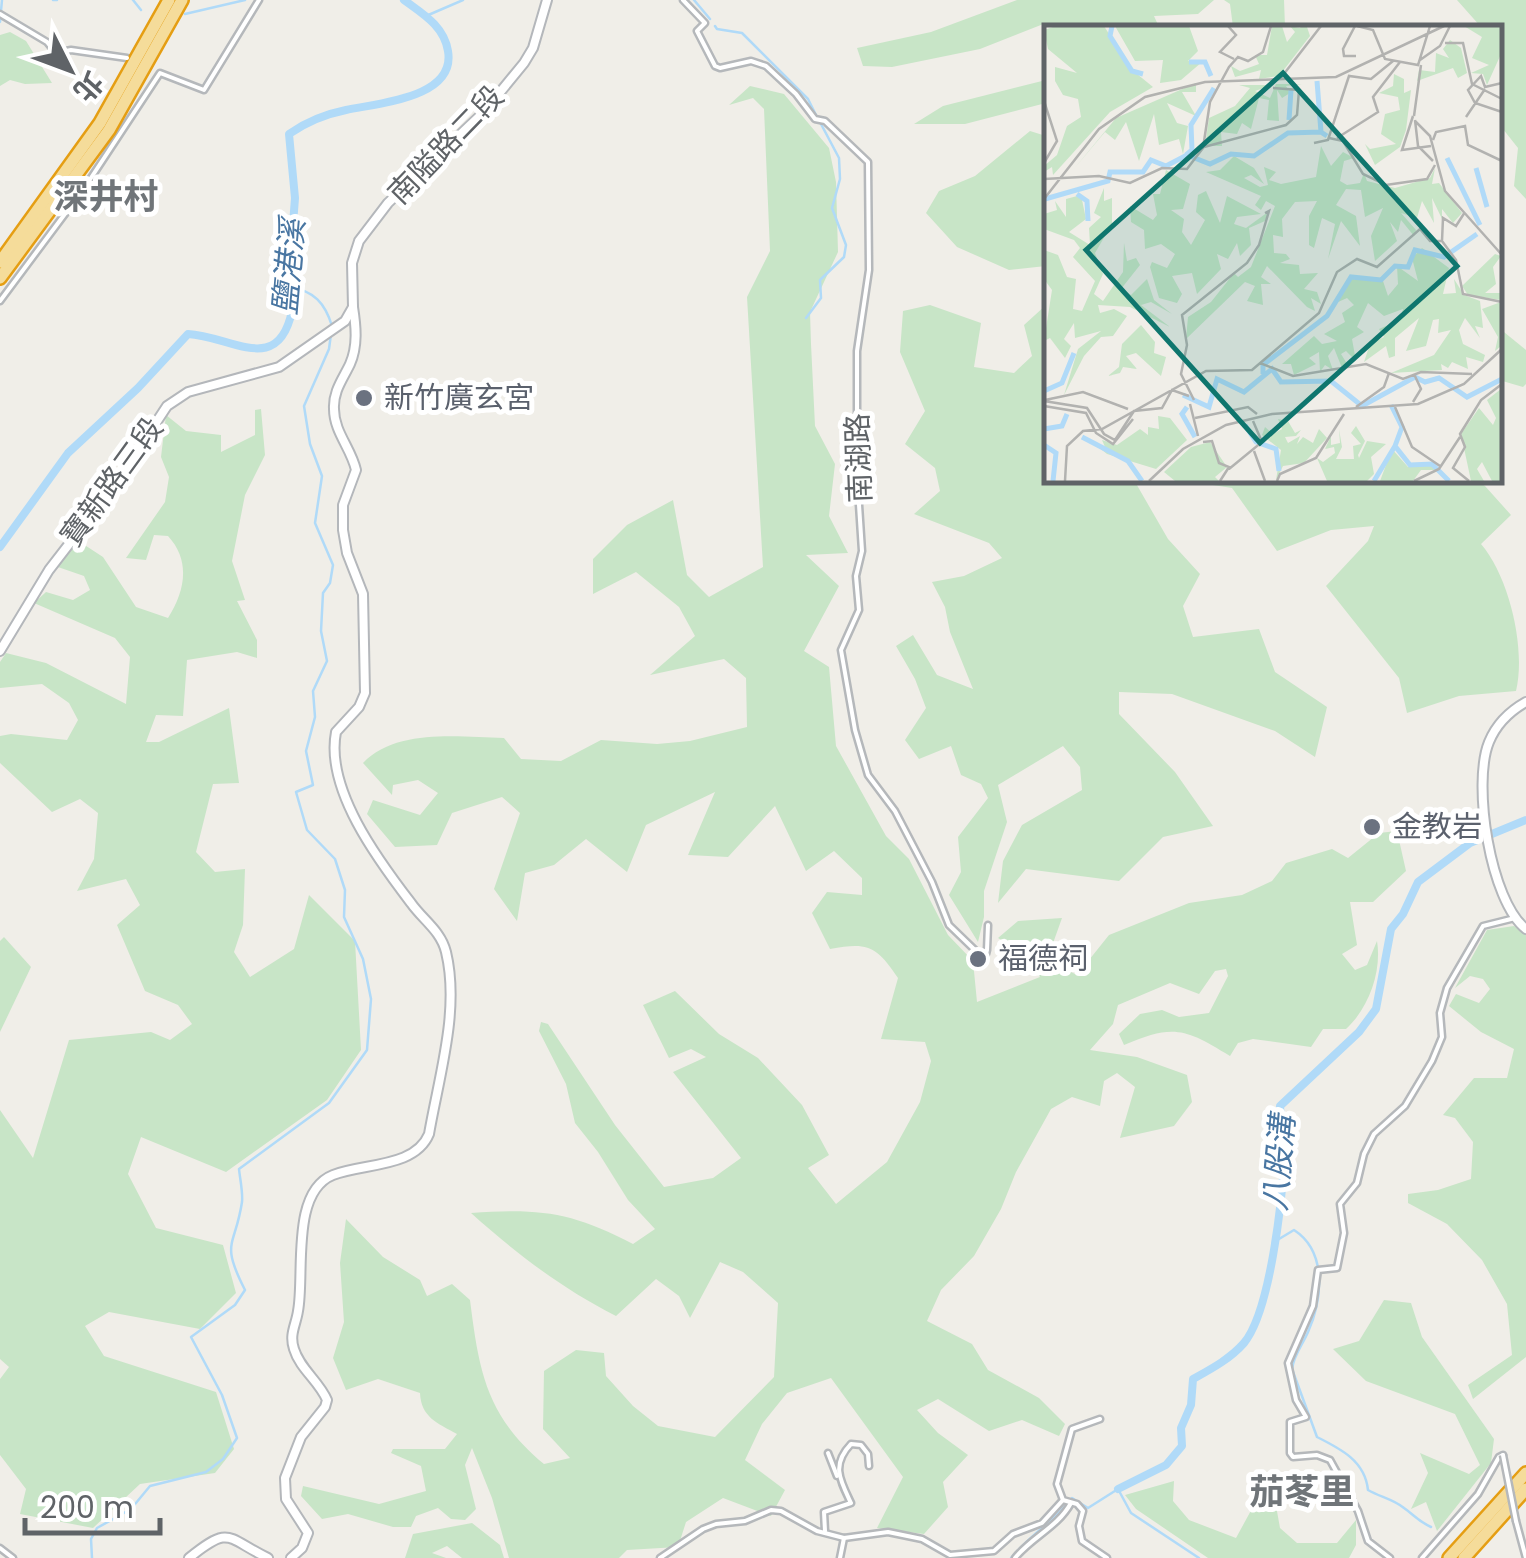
<svg xmlns="http://www.w3.org/2000/svg" width="1526" height="1558" font-family="Poppins,'Noto Sans TC',sans-serif">
  <rect width="100%" height="100%" fill="#f0eee8"/>
  <g fill="#c8e5c7">
    <path d="M1017,0H1214L1198,14L1154,16L1159,27L1076,28L1046,23L980,49L892,67L863,66L857,48L931,32Z"/>
    <path d="M1224,0H1284L1285,27H1233L1230,4Z"/>
    <path d="M1457,0H1526V199L1514,186L1518,148L1499,124L1498,28L1481,27Z"/>
    <path d="M10,32L26,41L52,83L25,84L10,80L0,86V35Z"/>
    <path d="M1046,80V103L965,124H914L943,106Z"/>
    <path d="M750,86L784,94L829,148L836,182L838,252L810,312L811,344L815,426L835,464L829,516L848,553L806,555L839,586L804,651L829,667L836,746L886,836L909,859L948,935L973,961L977,1002L1040,977L1027,955L998,938L1018,921L1062,918L1047,960L1077,975L1109,935L1189,903L1242,895L1272,881L1286,863L1332,849L1348,858L1379,833L1397,831L1406,871L1373,902H1350L1357,945L1342,954L1355,970L1367,965L1377,941C1382,971 1369,1008 1346,1029H1323L1311,1047L1253,1039L1238,1043L1230,1056C1185,1028 1173,1024 1124,1045L1119,1034L1140,1014L1162,1010L1179,1017L1209,1013L1228,976L1226,969L1215,971L1199,994L1170,983L1118,1005L1113,1024L1090,1050L1137,1057L1187,1075L1192,1102L1174,1126L1120,1138L1135,1087L1117,1073L1104,1081L1100,1106L1072,1097L1051,1109L1016,1172L1001,1209L974,1256L941,1290L927,1321L972,1344L988,1370L1039,1398L1065,1424L1059,1436L1022,1420L989,1431L938,1399L917,1410L938,1433L968,1455L943,1482L948,1507L924,1534L877,1528L903,1477L831,1378L787,1393L762,1424L745,1460L785,1490L771,1516L723,1498L686,1522L678,1547L627,1550L619,1558H509L492,1498L472,1448L465,1465L476,1509L465,1520L451,1519L438,1508L416,1516L411,1527H393L348,1514L322,1519L301,1496L303,1486L379,1504L426,1491L421,1466L391,1453L393,1449H445L457,1434C437,1423 421,1417 420,1393L378,1379L346,1390L333,1358L344,1322L340,1263L346,1219L383,1257L420,1280L427,1296L452,1284L470,1300C479,1371 486,1416 544,1464L570,1458L543,1429L544,1371L576,1350L604,1353L606,1376L633,1406L658,1426L715,1437L774,1377L778,1303L743,1272L720,1262L690,1318L679,1296L656,1279L616,1316C561,1288 517,1254 471,1213C540,1208 572,1212 633,1244L655,1229L628,1200L598,1152L575,1123L566,1084L539,1031L541,1022L548,1024L615,1125L664,1187L713,1178L741,1158L673,1072L706,1057L691,1049L669,1058L643,1005L675,991L719,1034L758,1058L802,1105L829,1155L808,1168L836,1204L887,1162L920,1102L931,1061L925,1042L881,1039L898,978C876,946 869,942 830,949L812,913L827,892L862,895V878L834,851L806,871L775,806L728,857L688,855L715,792L646,825L627,872L586,839L554,865L525,873L517,921L494,889L520,813L502,797L452,813L437,845L395,847L367,814L373,800L420,815L438,793L418,780L393,785L392,795L363,763C396,728 460,737 504,738L521,759L561,761L601,740L657,744L690,741L747,727L746,678L724,659L650,675L695,636L679,607L636,572L593,594V559L627,525L673,500L687,575L709,597L763,567L747,297L770,251L764,109L753,98L729,105Z"/>
    <path d="M1030,131L1046,136V266L1009,270L957,247L926,213L939,191L975,176Z"/>
    <path d="M930,305L981,323L974,367L1014,373L1032,356L1024,325L1046,305V480H1134L1168,539L1200,574L1183,606L1193,637L1259,629L1275,672L1327,707L1315,757L1275,731L1172,694L1119,692V714L1175,772L1213,826L1163,837L1119,881L1026,869L998,903L1003,861L1022,825L1082,790L1080,767L1063,746L998,785L1007,822L984,891V917L978,942L949,895L961,872L958,837L988,798L981,784L961,775L951,746L919,759L905,740L926,708L915,679L896,646L913,635L937,675L973,689L950,632L945,607L932,582L964,576L1002,558L989,543L914,514L940,491L935,468L905,444L925,411L900,352L903,311Z"/>
    <path d="M1499,328L1526,350V384L1523,387L1499,380Z"/>
    <path d="M261,409L265,455L245,495L232,561L245,600L237,601L257,640V658L237,652L187,660L183,716L156,715L146,742H159L229,708L239,783L213,784L196,852L215,872L245,869L243,925L234,952L250,977L294,949L309,895L355,941L361,1050L327,1100L226,1172L141,1137L128,1174L156,1228L223,1245L236,1293L200,1329L109,1312L85,1326L104,1356L216,1392L234,1449L215,1473L140,1484L93,1528L20,1514L26,1489L0,1455V1379L9,1367L0,1359V1110L33,1158L69,1040L151,1032L170,1040L192,1024L178,1005L145,991L117,925L140,905L126,879L77,891L94,859L98,813L80,799L52,812L0,763V736L11,734L67,740L78,720L69,703L42,684L0,688V662L6,653L46,663L126,704L130,657L115,638L34,603L46,592L73,600L90,590L84,576L55,566L80,542L103,557L136,607L168,618C185,591 191,561 168,536L154,535L146,560L126,558L165,502L169,477L161,457L166,415L186,431L221,435V452L255,435V410Z"/>
    <path d="M1181,480H1475L1485,486L1511,515L1481,544C1510,578 1526,650 1516,691L1459,696L1407,713L1399,678L1326,586L1368,541L1374,526L1331,530L1277,551L1232,488Z"/>
    <path d="M1514,926L1526,935V1357L1473,1399L1468,1385L1512,1355L1507,1304L1482,1260L1447,1224L1408,1203V1194L1438,1190L1471,1179L1473,1142L1455,1118L1443,1115L1474,1078H1507L1514,1049L1481,1032L1449,1006L1456,994L1479,1003L1490,989L1483,979L1470,976L1455,988L1487,930Z"/>
    <path d="M4,937L31,967L0,1032V941Z"/>
    <path d="M1384,1300L1411,1303L1422,1337L1494,1439L1491,1463L1437,1531L1426,1502L1411,1509L1428,1473L1420,1453L1469,1474L1480,1465L1455,1414L1366,1381L1333,1349L1359,1341Z"/>
    <path d="M1174,1481L1173,1501L1189,1520L1236,1538L1260,1494L1275,1500L1280,1528L1297,1543H1337L1356,1520V1545L1349,1558H1208L1136,1509L1125,1495Z"/>
    <path d="M472,1523L500,1545L504,1558H462L447,1546L432,1553L446,1558H405L413,1534Z"/>
  </g>
  <g fill="none" stroke-linecap="round" stroke-linejoin="round">
    <g stroke="#b0daf8" stroke-width="2.5">
      <path d="M53,0H57"/>
      <path d="M133,0L141,10"/>
      <path d="M694,0L710,19"/>
      <path d="M185,14L245,0"/>
      <path d="M426,16L463,0"/>
      <path d="M0,22L2,0"/>
      <path d="M715,26L717,29L742,33L808,99L816,115"/>
      <path d="M290,287C314,291 325,303 332,326"/>
      <path d="M806,318L821,298L820,280L844,257L846,245L832,208L840,179L839,158L821,124"/>
      <path d="M1274,1242L1294,1230C1328,1252 1322,1300 1308,1332C1302,1346 1294,1354 1292,1369L1317,1437C1341,1449 1365,1461 1368,1490C1380,1497 1393,1499 1404,1508C1414,1515 1418,1521 1431,1527"/>
      <path d="M92,1558L91,1539L97,1528L131,1509L150,1486L206,1472L223,1459L237,1438L222,1395L191,1337L235,1305L245,1290C220,1241 235,1248 242,1202C243,1192 240,1179 239,1169L329,1103L367,1050L371,999L363,959L344,917L345,890L335,859L307,830L296,792L313,785L306,751L315,717L313,691L327,661L321,631L323,593L330,583L333,565L315,523L322,476L310,444L304,406L329,349L331,334"/>
      <path d="M1011,1558C1029,1536 1054,1521 1072,1498L1088,1508L1118,1489L1131,1513L1199,1558"/>
    </g>
    <g stroke="#b0daf8" stroke-width="8">
      <path d="M0,547L68,453L138,388L188,334C231,336 278,377 292,311L287,302L295,198L289,134C306,122 326,114 346,110C378,103 456,98 448,51C444,26 423,14 404,0"/>
      <path d="M1118,1489L1166,1465L1182,1446L1181,1428L1191,1405L1193,1379C1211,1369 1230,1359 1244,1343C1270,1312 1282,1202 1284,1160C1285,1143 1281,1123 1280,1106L1359,1032L1376,1009L1391,929L1403,914L1418,882L1470,843L1526,820"/>
    </g>
    <defs>
      <g id="street">
        <path d="M683,0L705,23L697,31L715,66L720,68L751,61L766,66L796,94L815,119L825,121L868,162L869,270L857,351V474L862,551L856,576L859,610L841,650L855,730L868,775L895,811L932,882L949,925L979,954H986L987,950L988,925"/>
        <path d="M0,14L47,42L56,53L71,50L127,58"/>
        <path d="M0,301L85,187L160,73L204,90L259,0"/>
        <path d="M1100,1419L1072,1429L1057,1484L1063,1500L1077,1504L1083,1511L1079,1526L1082,1541L1107,1558"/>
        <path d="M828,1453L837,1476"/>
        <path d="M1516,1521L1526,1558"/>
        <path d="M825,1531L824,1512L851,1503C840,1480 831,1465 851,1444L861,1445L868,1454L869,1466"/>
        <path d="M0,1548L13,1558"/>
        <path d="M660,1558L703,1529L716,1524L745,1521L771,1510L781,1511L817,1531L844,1538L888,1532L922,1539L950,1555L994,1551L1013,1534L1042,1523L1063,1500"/>
        <path d="M840,1558L844,1538"/>
        <path d="M1015,1558C1032,1537 1058,1527 1071,1503"/>
        <path d="M1390,1558L1368,1541L1358,1511L1330,1460L1317,1455L1293,1457L1290,1453V1422L1306,1417L1296,1400L1288,1363L1313,1306L1318,1270L1337,1268L1344,1233L1340,1204L1357,1183L1364,1154L1374,1134L1405,1106L1432,1061L1442,1037L1440,1013L1447,988L1483,926L1515,918"/>
        <path d="M1422,1558L1478,1494L1499,1457L1503,1455"/>
      </g>
      <g id="secondary">
        <path d="M0,651L49,570L117,482L167,406L188,392L279,367L345,321L353,307L352,263L359,241L388,203L483,113L524,63L533,48L547,0"/>
        <path d="M1526,702C1510,711 1496,725 1489,742C1472,783 1490,901 1526,929"/>
        <path d="M189,1558C231,1524 226,1538 268,1558"/>
        <path d="M291,1558L302,1548L308,1533L286,1499L285,1478L301,1437L325,1407L327,1400C319,1381 300,1369 294,1349C289,1334 296,1325 298,1311C305,1275 290,1192 333,1175C363,1163 415,1168 429,1134C439,1076 460,1010 446,952C441,931 423,920 411,903C378,860 325,789 336,732L359,707L365,693L363,594L347,553L343,530V505L356,470C351,448 334,432 334,409C333,391 343,379 350,364C358,346 356,326 353,307"/>
      </g>
      <g id="highway">
        <path d="M0,262L100,123L169,0"/>
        <path d="M0,278L109,130L182,0"/>
        <path d="M1449,1558L1526,1473"/>
        <path d="M1464,1558L1526,1489"/>
      </g>
    </defs>
    <use href="#street" stroke="#b5b8bb" stroke-width="9"/>
    <use href="#secondary" stroke="#b4b7bb" stroke-width="12"/>
    <use href="#highway" stroke="#e59e13" stroke-width="16"/>
    <use href="#street" stroke="#fff" stroke-width="4"/>
    <use href="#secondary" stroke="#fff" stroke-width="8"/>
    <use href="#highway" stroke="#f5dc9a" stroke-width="11"/>
    <defs>
      <path id="street-bridge" d="M1503,1455L1516,1521"/>
    </defs>
    <use href="#street-bridge" stroke="#b5b8bb" stroke-width="9" stroke-linecap="butt"/>
    <use href="#street-bridge" stroke="#fff" stroke-width="4"/>
  </g>
  <g fill="#6b7280" stroke="#fff" stroke-width="4">
    <circle cx="364" cy="398" r="10"/>
    <circle cx="1372" cy="827" r="10"/>
    <circle cx="978" cy="959" r="10"/>
  </g>
  <g text-anchor="middle" stroke-width="10" stroke-linejoin="round" paint-order="stroke">
    <g font-size="30" fill="#5f6367" stroke="#fff">
      <text transform="translate(446 145) rotate(-46)" y="10">南隘路二段</text>
      <text transform="translate(859 458) rotate(-92)" y="10">南湖路</text>
      <text transform="translate(112 482) rotate(-54)" y="10">寶新路三段</text>
    </g>
    <g font-size="30" fill="#5b616d" stroke="#fff" text-anchor="start">
      <text x="384" y="408">新竹廣玄宮</text>
      <text x="1392" y="837">金教岩</text>
      <text x="998" y="969">福德祠</text>
    </g>
    <g font-size="32" font-style="italic" fill="#4976a2" stroke="#fff">
      <text transform="translate(289 267) rotate(-85)" y="11">鹽港溪</text>
      <text transform="translate(1279 1163) rotate(-85)" y="11">八股溝</text>
    </g>
    <g font-size="35" font-weight="bold" fill="#707579" stroke="#fff">
      <text x="106" y="209">深井村</text>
      <text x="1302" y="1504">茄苳里</text>
    </g>
  </g>
  <g transform="translate(1044 25)">
    <rect width="458" height="458" fill="#f0eee8"/>
    <path d="M12,1H60L87,44L109,62L66,87L9,150L8,142L0,147V141L13,130L23,101L37,92L34,74L19,70L11,56V42L33,48L4,24L0,5ZM71,1H145L154,26L144,36L158,37L137,55L116,58L119,35L91,36ZM228,1H238L243,17L251,7L246,1L256,3L257,1L270,2H263L266,11L235,51L215,54L217,45L191,52L187,41L196,46L215,39L211,30H223ZM420,1H457V29L443,60L439,49L427,48L445,40L428,33L438,12ZM406,15L417,23L423,48L414,53L409,43L373,56L375,45L391,47L392,28L405,33L399,24ZM350,49L360,54V68L367,65L362,105L356,122L331,140L321,119L326,124L352,119L337,109L341,89L356,85L354,72L335,68L349,61ZM152,58V67H138L152,91L123,78L133,98L144,101L139,129L135,114L115,120L110,89L95,136L82,97L71,115L61,107L29,145L72,93ZM232,59H258L242,61L246,68L238,73L233,65L235,96L223,95L225,75L215,73L207,104L198,98L193,109L177,107L178,121H161L165,93L191,81L206,63L195,60H229L211,66L226,73ZM277,121L287,141L299,127L310,133L300,136L296,156L303,160L316,158L320,148L323,156L351,163L386,153L391,143L388,159L395,158L418,188L409,198L398,184V194L388,173L390,198L378,176L373,193L357,188L372,205L370,211L357,195L354,207L346,197L353,216L331,236L327,211L339,183L321,192L317,165L302,164L292,180L312,191L316,221L297,196L284,234L291,199L278,193L270,223L265,220V191L273,176L251,177L238,194L239,212L229,210L230,228L242,229L246,234L236,238L255,240L256,249L274,248L260,264L273,267L277,279L267,273L271,286L263,282L223,241L217,252L227,259H217L219,280L203,276L211,261L201,257L142,314L144,292L167,277L190,248L194,252L207,242L231,181L222,176L217,185L211,180L217,171L162,147L176,145L190,131L210,143L220,159L207,150L200,153L216,162L224,160L220,142L232,147L225,155L237,159L272,152ZM122,145L146,159L139,184L127,185L140,194L138,207L147,220L161,195L152,187L154,170L162,166L176,198L183,171L217,189L193,192L190,199L202,203L224,187L221,196L205,203L207,220L196,231L193,218L184,234L173,229L177,244L153,269L148,248L128,251L138,269L133,278L115,273L106,242L108,237L123,243L131,229L117,219L101,224L100,205L87,197L86,181L109,195L113,190L109,169H116ZM60,163V176L68,173V199L51,228L59,249L50,269L59,276L79,247L80,218L83,236L92,233L96,240L77,264L87,270L103,254L110,275L128,289L107,277L97,280L126,302L86,282L54,280L56,288L70,284L83,291L69,311L57,312L40,331L20,370L34,324L57,306L31,313L30,298L20,314L27,321L21,333L6,313L0,316L8,265L0,254V225L14,230L23,252L32,254L29,284L38,286L51,256L29,232L36,223L30,215L0,204V189L13,185L11,176L22,192V174L37,170L42,194L25,207L46,220L45,203L57,192L50,188ZM378,223L405,243L399,269L412,268L410,254L420,270L436,276L439,303L431,301L436,313L421,293L415,305L419,319L441,330L439,337L422,332L424,344L408,337L404,343L397,339L398,345L347,348L390,330L407,305L394,308L395,294L389,295L382,321L362,326L375,293L351,313V331L345,333L342,321L320,337L326,319L340,312L335,304L356,295L359,284L340,291L324,278L313,302L320,307L308,314L312,336L302,326L297,329L305,342L298,343L290,323L284,331L289,345L281,340L276,347L275,327L265,333L272,339L250,350L247,339H238L270,311L278,319L293,316L280,309L301,297L298,288L310,280L303,273L294,277L308,253L339,256L344,271L354,259L353,241L374,256L368,233ZM451,229L457,231L449,242L452,259L441,268H457V275L424,270L418,261ZM457,277V321L451,326L454,312L438,284ZM97,300L111,317L110,328L122,332L117,351L92,328L82,331L93,344L79,342L76,348L64,351L75,342L78,319ZM457,364V456H448L438,437L433,444L440,456H427L417,409L435,383L449,400L452,393L443,375ZM114,391L126,393L143,415L112,444L63,429L47,416L61,422L58,415L73,420L96,404L104,410V402L115,404ZM234,394L244,396L251,408L257,405L252,411L241,412L244,418L256,411L253,419L259,412L269,418L275,404L283,413L260,438L239,441L232,455L237,425L218,410L221,402L229,409L238,404ZM312,401L321,416L314,430L315,433L323,416L342,419L327,432L330,449L323,456H283L273,433L279,437L291,428L290,422L281,424L287,411V420L296,418L295,404L298,422L292,434H310L309,421L317,419L307,408ZM166,417L183,442L171,452L175,456H131L120,447L147,422ZM348,424L364,442L386,439L392,445H377L369,456H336Z" fill="#c8e5c7"/>
    <path fill="none" stroke="#b0daf8" stroke-width="5" d="M68,1L66,11L88,46L99,49M145,37H161L167,51M273,56L277,107L283,111M245,95L247,65M142,130L148,125L147,100L170,63M403,133L436,200M432,143L443,182M33,169L43,176L44,196M1,174L64,156L66,147H99L107,135L122,141L143,130L166,139L187,129L210,131L244,108L277,107M219,349V340L283,291L307,252L337,255L351,241L364,242L371,225L400,232L433,209M0,366L18,358L30,328M139,370L165,382L173,354L200,367L228,344L237,357L287,356L318,381L371,352L381,357L395,353L423,372L458,354M347,380L358,402L351,421L366,440L388,439L405,456M143,382L138,389L151,412M201,400L212,417L232,424L235,446M0,404L18,401L23,389M38,412L84,436L98,456M0,420L12,428L9,456M330,456L351,421"/>
    <path fill="none" stroke="#b2b2b0" stroke-width="2.5" d="M184,1L192,10L176,27L190,34M311,1L299,24L300,31H312M313,1L329,5L341,34L374,40L386,1M401,18H419L428,59L458,74M376,35L396,21L406,1M236,54L277,1M458,58L441,62L437,51L424,65L431,78L458,87M0,76L13,116L0,138M369,91L358,125L387,121M370,91L377,40M422,92L441,64M371,95L374,121L389,136M371,96L386,111L401,166L458,230M285,113L299,116L319,149L342,160L383,154L391,140M293,113L334,87L329,72L356,37M389,115L392,107L421,101L424,120L458,136M270,118L284,115L305,51L327,54L349,36M160,122L242,100L253,90L255,65L229,63M0,154L55,151L86,158L118,143L143,144L159,123L166,77L185,42L194,32L204,36L219,27L227,1M0,174L55,104L101,72L161,57L292,52L400,1M398,216L412,235L419,269L458,277M216,338L249,351L322,339L359,354L377,347L428,349M1,375L39,367L84,384M150,375L137,349L143,320L138,290L203,238L215,220L225,186L221,188M0,376L43,383L60,409L71,415L90,386L118,383L128,365L145,371M369,377L377,364L370,349M146,379L154,411M0,381L42,388L52,408L69,419L89,394M312,382L340,362L345,348M351,382L368,422L396,441M151,393L204,382L213,389M159,417L168,416L175,438L185,442L176,456M210,426L221,456M185,444L218,417L209,396M21,456L23,421L39,406L58,404L162,346L208,345L275,288L293,247L313,234L333,242L376,204L386,216H398L399,193L412,201L421,187M105,456L139,424L182,400L228,389L374,379L420,359L458,324M233,456L236,449L272,433L300,389M370,456L395,444L416,412M425,456L409,443L421,422L416,409L437,375L458,359"/>
    <path fill="#0f766e" fill-opacity="0.15" stroke="#0f766e" stroke-width="5" d="M239,48L413,241L216,418L42,225Z"/>
    <rect width="458" height="458" fill="none" stroke="#5f6367" stroke-width="5"/>
  </g>
  <g transform="translate(70 70) rotate(132)" stroke="#ffffff" stroke-width="8" paint-order="stroke">
  <path d="M0-8L18 38L0 25L-18 38Z" fill="#5f6367"/>
  <text y="-15" font-size="28" font-weight="bold" text-anchor="middle" fill="#5f6367">北</text>
  </g>
  <path d="M25 1518v15h135v-15" fill="none" stroke="#5f6367" stroke-width="5"/>
  <text x="40" y="1518" font-size="30" fill="#5f6367" stroke="#ffffff" stroke-width="8" paint-order="stroke">200 m</text>
</svg>
